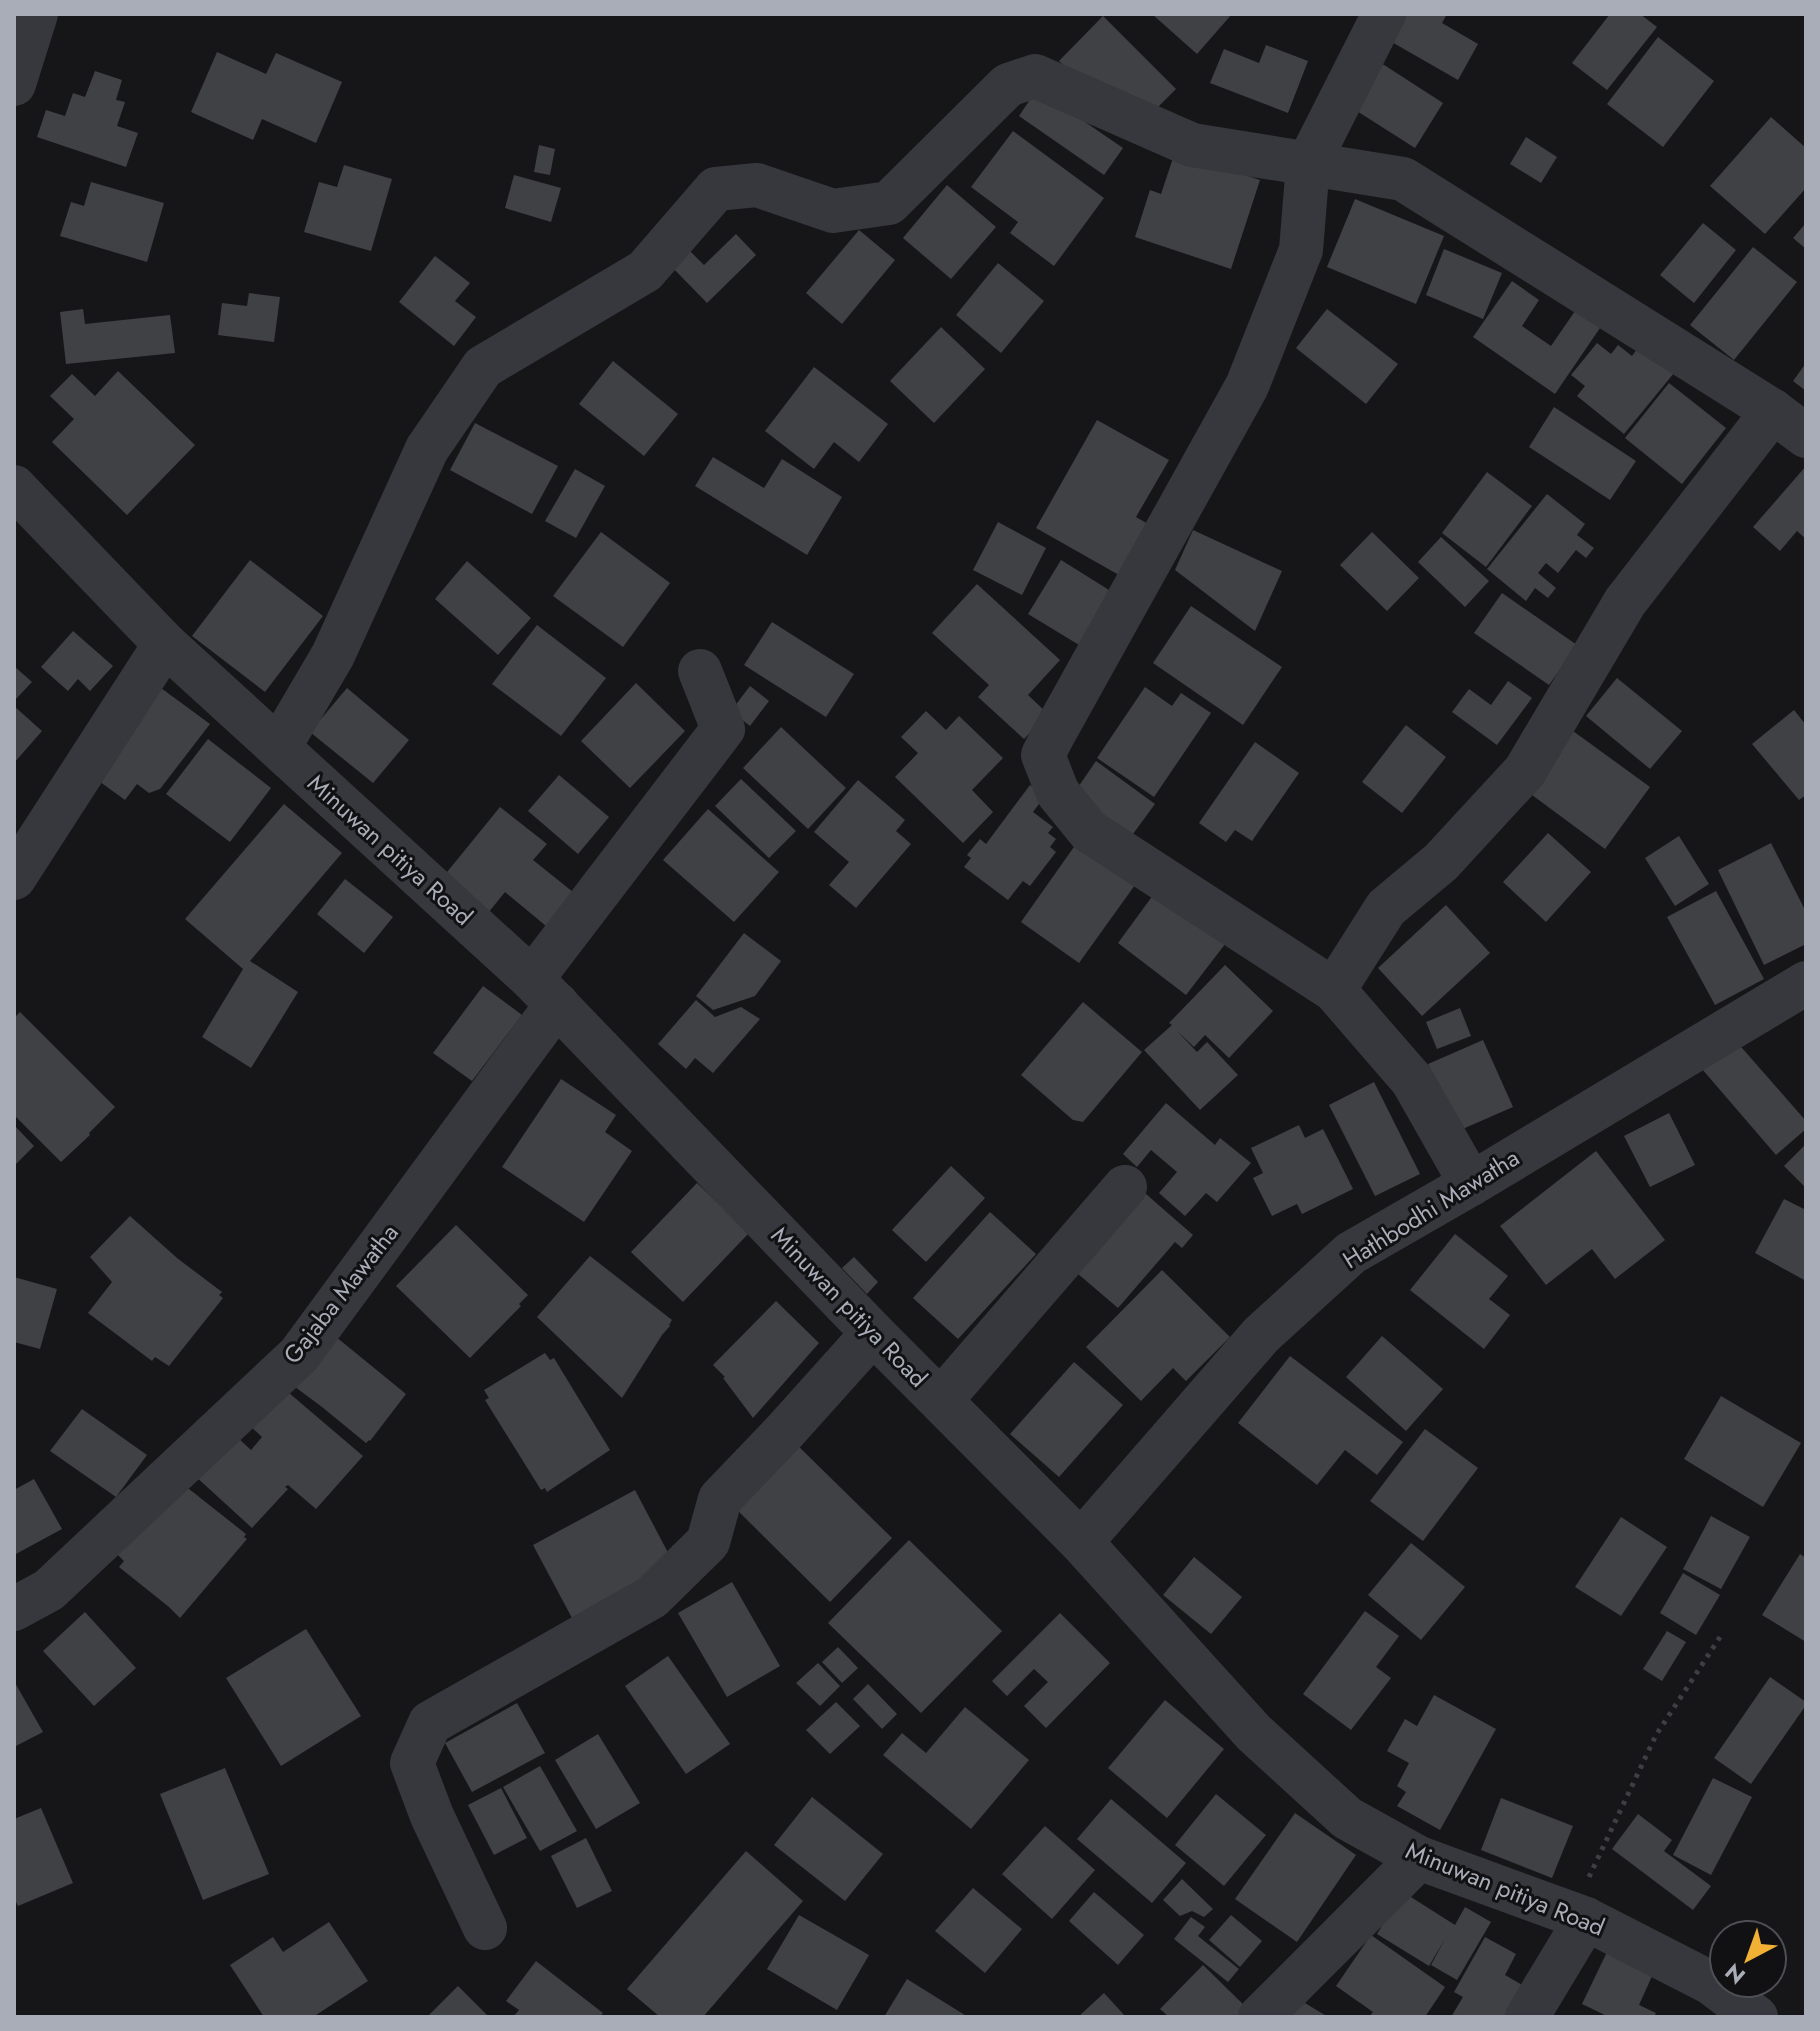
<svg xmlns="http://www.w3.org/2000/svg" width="1820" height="2031" font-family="Jost,sans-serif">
  <rect width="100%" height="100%" fill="#161618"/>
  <g fill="#404145">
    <path d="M1152,14H1232L1197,54Z"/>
    <path d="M1405,14H1447L1442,23L1478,44L1458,80L1390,41Z"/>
    <path d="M1610,14H1640L1657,27L1607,90L1572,63Z"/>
    <path d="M1103,16L1176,89L1155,110L1073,74L1059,61Z"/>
    <path d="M1658,37L1714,81L1663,147L1607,104Z"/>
    <path d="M1266,45L1308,61L1288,113L1210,83L1224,49L1259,63Z"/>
    <path d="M217,52L266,74L276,53L342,82L316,143L262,119L253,140L191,112Z"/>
    <path d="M1378,61L1443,103L1415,148L1349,106Z"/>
    <path d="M95,71L122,80L116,100L125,102L117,126L138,133L126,167L37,137L46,110L65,116L73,93L85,97Z"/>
    <path d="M1037,89L1123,148L1104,175L1019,116Z"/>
    <path d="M1771,117L1806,148V188L1765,234L1710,186Z"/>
    <path d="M1013,131L1104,198L1054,266L1010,233L1018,222L971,187Z"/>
    <path d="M1526,137L1557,157L1541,183L1510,164Z"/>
    <path d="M539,145L555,149L550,175L534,172Z"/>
    <path d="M1175,152L1260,180L1231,269L1135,237L1150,190L1161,194Z"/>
    <path d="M344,165L392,179L371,251L304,232L319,182L337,187Z"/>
    <path d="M514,175L561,188L551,222L505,208Z"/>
    <path d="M91,182L164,203L147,262L60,236L71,202L84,206Z"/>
    <path d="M947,185L996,227L951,279L903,238Z"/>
    <path d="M1355,199L1444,236L1416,304L1327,267Z"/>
    <path d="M1703,223L1736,250L1694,303L1660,275Z"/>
    <path d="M1806,223V249L1793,238Z"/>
    <path d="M859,230L895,260L842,324L806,293Z"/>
    <path d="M736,234L756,255L707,303L670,265L687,248L704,265Z"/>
    <path d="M1753,247L1797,282L1734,360L1690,325Z"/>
    <path d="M1444,249L1502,273L1483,319L1426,295Z"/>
    <path d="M435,256L470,283L455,301L476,317L454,346L399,302Z"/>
    <path d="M998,263L1044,301L1001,353L956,315Z"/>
    <path d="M1512,281L1539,300L1522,326L1551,346L1575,311L1600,328L1555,394L1473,337Z"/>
    <path d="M249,293L280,297L274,342L218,335L222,303L247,306Z"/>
    <path d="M83,309L85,324L170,315L175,353L66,364L60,312Z"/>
    <path d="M1327,309L1398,364L1366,404L1296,348Z"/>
    <path d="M941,327L985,369L934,423L890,381Z"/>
    <path d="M1597,343L1611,354L1618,345L1632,356L1640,345L1674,373L1624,434L1577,396L1585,386L1571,375Z"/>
    <path d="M613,361L678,414L644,456L579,404Z"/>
    <path d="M1806,363V391L1793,381Z"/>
    <path d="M814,367L888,424L859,462L834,442L814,469L765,431Z"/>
    <path d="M118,371L195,445L127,515L52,442L74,419L50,396L72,374L95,396Z"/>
    <path d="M1669,383L1726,428L1682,484L1625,438Z"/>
    <path d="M1554,407L1636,461L1610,500L1529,447Z"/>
    <path d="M1097,420L1169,460L1136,517L1155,528L1126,579L1036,528Z"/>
    <path d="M475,423L558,466L532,514L450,470Z"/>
    <path d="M713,457L764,488L782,459L842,497L807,555L695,486Z"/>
    <path d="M1806,466V539L1797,531L1780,551L1753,527Z"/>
    <path d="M575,469L605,486L576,538L545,521Z"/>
    <path d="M1487,472L1532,506L1486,567L1442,533Z"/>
    <path d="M1547,494L1585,524L1577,535L1594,548L1586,558L1576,550L1558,573L1546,563L1538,573L1556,588L1548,598L1535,588L1526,601L1487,569Z"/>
    <path d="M998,522L1046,548L1022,595L973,570Z"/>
    <path d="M1193,530L1282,571L1255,631L1175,570Z"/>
    <path d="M601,532L670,583L623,647L553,596Z"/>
    <path d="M1372,532L1419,578L1387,611L1340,565Z"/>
    <path d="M1441,537L1489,581L1465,607L1418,562Z"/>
    <path d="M250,560L323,616L265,692L192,636Z"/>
    <path d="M1061,560L1117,595L1084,648L1028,614Z"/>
    <path d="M467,561L531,618L498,655L435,599Z"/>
    <path d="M977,584L1060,660L1028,695L1048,714L1024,739L978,697L989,685L932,633Z"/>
    <path d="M1502,593L1577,645L1549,685L1474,633Z"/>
    <path d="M1191,606L1282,667L1243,725L1153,663Z"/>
    <path d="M772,622L854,674L826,717L744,665Z"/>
    <path d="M537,625L606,678L561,736L492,684Z"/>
    <path d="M73,631L113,666L90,691L78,679L68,691L41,667Z"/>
    <path d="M14,666L32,682L14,701Z"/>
    <path d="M1617,678L1682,731L1650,769L1586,716Z"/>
    <path d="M1508,681L1532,698L1497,745L1452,712L1469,689L1491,705Z"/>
    <path d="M636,683L685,731L630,788L581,741Z"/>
    <path d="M750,686L769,701L750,726L731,711Z"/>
    <path d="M1145,687L1172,706L1181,693L1211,713L1154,797L1097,758Z"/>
    <path d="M161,688L210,724L160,789L149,793L137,784L125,800L96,779Z"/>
    <path d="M347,688L409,740L373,783L310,732Z"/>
    <path d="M14,706L42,731L14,763Z"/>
    <path d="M1794,710L1806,725V795L1799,800L1752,744Z"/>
    <path d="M926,711L946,730L959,716L1003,758L972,790L993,812L963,843L895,777L918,753L901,737Z"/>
    <path d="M1406,725L1446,757L1402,813L1362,782Z"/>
    <path d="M781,727L846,788L808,829L743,768Z"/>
    <path d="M1573,731L1650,787L1605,849L1528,792Z"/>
    <path d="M208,739L271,788L230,842L166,794Z"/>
    <path d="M1255,742L1299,773L1252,841L1235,830L1226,842L1199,823Z"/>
    <path d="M1096,761L1155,804L1130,838L1072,796Z"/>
    <path d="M559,775L609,817L578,854L528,811Z"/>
    <path d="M741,779L796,831L769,858L715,806Z"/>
    <path d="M858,780L905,820L896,831L911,844L856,908L829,885L849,862L814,832Z"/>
    <path d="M1030,785L1045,796L1033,812L1053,827L1048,833L1056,839L1050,847L1056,852L1030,886L1023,881L1008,900L964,867L971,858L967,855L980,839L986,844Z"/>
    <path d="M284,804L342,853L250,961L298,992L251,1068L202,1037L243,969L185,919Z"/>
    <path d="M500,807L547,844L533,860L573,892L546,926L505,892L488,913L443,877Z"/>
    <path d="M708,809L779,872L734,922L663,860Z"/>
    <path d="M1548,833L1591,872L1546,922L1503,882Z"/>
    <path d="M1679,836L1709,884L1675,906L1645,858Z"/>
    <path d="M1771,843L1806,912V944L1764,965L1718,870Z"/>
    <path d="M1076,844L1135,885L1079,963L1021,922Z"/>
    <path d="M345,879L393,917L364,953L317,914Z"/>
    <path d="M1159,887L1229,939L1186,995L1118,943Z"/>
    <path d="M1716,891L1764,979L1715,1005L1667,917Z"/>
    <path d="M1446,905L1490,953L1422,1016L1378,968Z"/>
    <path d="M744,933L781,961L755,996L713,1010L696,996Z"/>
    <path d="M1225,965L1273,1011L1229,1058L1205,1035L1194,1047L1177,1031L1197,1052L1207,1042L1238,1075L1200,1110L1144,1050L1172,1025L1169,1023Z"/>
    <path d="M483,986L522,1015L472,1081L433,1053Z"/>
    <path d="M696,1000L715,1017L741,1007L760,1019L713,1073L695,1058L686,1069L658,1044Z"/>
    <path d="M1083,1002L1142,1052L1083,1122L1073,1120L1021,1075Z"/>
    <path d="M1460,1008L1471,1036L1437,1049L1426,1022Z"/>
    <path d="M20,1012L115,1107L89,1133L90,1135L61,1162L14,1115V1018Z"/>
    <path d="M1483,1040L1513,1107L1458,1131L1428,1064Z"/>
    <path d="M1735,1040L1806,1121V1129L1776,1155L1702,1069Z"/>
    <path d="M561,1079L616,1115L605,1132L632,1151L584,1222L502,1167Z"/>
    <path d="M1374,1082L1420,1174L1375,1196L1329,1105Z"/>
    <path d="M1166,1103L1215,1145L1220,1138L1251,1163L1217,1202L1206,1193L1185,1216L1159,1193L1177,1172L1151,1150L1137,1167L1123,1154Z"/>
    <path d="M1669,1113L1695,1165L1650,1187L1624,1136Z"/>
    <path d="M14,1125L34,1146L14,1166Z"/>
    <path d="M1299,1125L1305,1138L1323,1129L1353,1189L1302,1214L1297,1204L1272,1216L1253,1178L1263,1173L1251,1148Z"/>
    <path d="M1806,1144V1188L1784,1166Z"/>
    <path d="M1596,1151L1665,1240L1615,1279L1592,1249L1546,1285L1500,1226Z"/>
    <path d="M951,1166L985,1198L926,1262L892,1230Z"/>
    <path d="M697,1183L749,1233L683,1302L631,1252Z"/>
    <path d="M1138,1187L1193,1235L1182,1248L1175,1242L1118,1308L1070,1267Z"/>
    <path d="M1784,1199L1806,1210V1281L1755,1253Z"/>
    <path d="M990,1212L1036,1254L958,1339L913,1298Z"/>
    <path d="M130,1216L177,1258L222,1292L219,1295L223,1298L169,1366L155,1357L152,1361L88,1313L112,1282L90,1257Z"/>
    <path d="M456,1225L528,1295L519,1304L521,1306L470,1358L396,1286Z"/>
    <path d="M1455,1234L1508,1276L1489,1299L1510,1315L1484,1349L1410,1290Z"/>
    <path d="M590,1256L672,1320L669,1325L670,1326L662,1335L622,1398L537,1317Z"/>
    <path d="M854,1257L878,1282L867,1294L842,1268Z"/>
    <path d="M1162,1270L1230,1337L1186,1381L1173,1368L1141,1401L1086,1347Z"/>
    <path d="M14,1277L57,1289L40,1349L14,1342Z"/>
    <path d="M776,1301L819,1343L753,1418L723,1378L725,1377L713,1365Z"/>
    <path d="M319,1323L406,1394L370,1441L369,1440L366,1443L322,1407L279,1375Z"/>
    <path d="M1382,1336L1443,1389L1406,1431L1346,1377Z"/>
    <path d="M545,1353L550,1360L554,1358L610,1450L547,1492L545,1488L541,1490L485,1400L489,1398L484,1390Z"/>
    <path d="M1290,1356L1403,1442L1377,1475L1345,1450L1317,1485L1238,1423Z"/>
    <path d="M1074,1362L1123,1405L1059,1477L1010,1434Z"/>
    <path d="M275,1381L363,1456L316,1509L288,1485L285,1487L288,1489L252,1528L194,1475L237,1437L251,1450L262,1437L247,1423Z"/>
    <path d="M1721,1396L1801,1443L1763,1507L1684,1459Z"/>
    <path d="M82,1409L147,1455L116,1497L50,1451Z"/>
    <path d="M1425,1429L1478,1468L1423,1541L1370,1501Z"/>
    <path d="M791,1439L892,1538L830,1602L729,1502Z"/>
    <path d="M34,1479L62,1529L14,1555V1490Z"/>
    <path d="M184,1485L246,1534L244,1537L247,1539L180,1618L169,1607L119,1567L124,1561L111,1548Z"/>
    <path d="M635,1490L674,1564L572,1618L533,1545Z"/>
    <path d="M1711,1516L1750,1537L1721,1589L1683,1569Z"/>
    <path d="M1621,1517L1667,1547L1621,1616L1575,1587Z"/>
    <path d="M909,1540L1002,1631L921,1713L828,1623Z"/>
    <path d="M1411,1543L1465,1587L1421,1640L1368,1595Z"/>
    <path d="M1800,1554L1806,1558V1642L1762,1615Z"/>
    <path d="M1194,1557L1242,1597L1211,1634L1163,1595Z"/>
    <path d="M1683,1573L1720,1595L1696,1635L1660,1613Z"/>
    <path d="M732,1582L780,1666L727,1697L678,1613Z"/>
    <path d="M1365,1611L1399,1636L1376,1667L1391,1678L1351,1730L1303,1694Z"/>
    <path d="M85,1612L136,1668L94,1706L43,1651Z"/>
    <path d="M1060,1613L1110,1663L1046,1728L1024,1706L1048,1682L1034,1669L1007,1696L992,1681Z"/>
    <path d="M306,1629L361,1716L281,1766L226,1678Z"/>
    <path d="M1667,1631L1686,1642L1662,1681L1643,1669Z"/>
    <path d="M838,1647L858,1668L842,1683L822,1662Z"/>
    <path d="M668,1656L730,1744L686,1774L625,1686Z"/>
    <path d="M818,1663L840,1686L820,1706L796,1683Z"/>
    <path d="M1770,1677L1806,1702V1705L1751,1784L1714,1758Z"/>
    <path d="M14,1681L43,1732L14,1747Z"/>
    <path d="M868,1684L897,1714L882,1729L853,1699Z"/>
    <path d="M1434,1695L1496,1729L1440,1830L1397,1806L1406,1792L1397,1786L1409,1763L1387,1751L1405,1719L1417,1726Z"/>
    <path d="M1165,1700L1224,1749L1167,1818L1108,1768Z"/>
    <path d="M836,1702L860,1726L830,1754L806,1730Z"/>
    <path d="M517,1703L545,1753L472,1792L445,1743Z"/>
    <path d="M965,1707L1029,1760L971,1829L883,1755L902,1733L926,1753Z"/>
    <path d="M598,1734L640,1803L596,1829L555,1760Z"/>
    <path d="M540,1766L577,1831L540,1851L503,1787Z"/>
    <path d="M225,1768L269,1874L203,1900L160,1794Z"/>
    <path d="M1713,1778L1752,1797L1711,1875L1673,1855Z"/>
    <path d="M501,1788L527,1838L494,1855L468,1805Z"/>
    <path d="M1216,1794L1266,1835L1224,1886L1175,1845Z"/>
    <path d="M812,1797L883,1854L845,1901L774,1845Z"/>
    <path d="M1501,1798L1573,1826L1552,1878L1481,1850Z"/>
    <path d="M1111,1799L1186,1863L1152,1903L1077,1839Z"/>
    <path d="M41,1808L73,1883L18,1906L14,1898V1819Z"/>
    <path d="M1295,1813L1356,1855L1297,1942L1235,1899Z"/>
    <path d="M1638,1814L1672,1840L1664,1851L1711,1886L1693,1910L1612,1849Z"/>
    <path d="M1045,1826L1095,1870L1052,1919L1002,1874Z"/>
    <path d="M586,1838L612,1891L577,1908L551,1856Z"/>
    <path d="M746,1851L803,1901L703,2017H660L627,1989Z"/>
    <path d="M1182,1879L1213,1909L1204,1917L1192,1911L1180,1916L1163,1900Z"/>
    <path d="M973,1888L1022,1929L985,1973L935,1931Z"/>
    <path d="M1094,1892L1144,1935L1118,1965L1069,1921Z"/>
    <path d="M1403,1892L1455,1925L1465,1907L1491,1922L1457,1980L1431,1965L1445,1939L1429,1966L1377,1934Z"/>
    <path d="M799,1915L869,1955L837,2010L767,1969Z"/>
    <path d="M1231,1915L1262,1941L1240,1967L1209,1940Z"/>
    <path d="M1191,1917L1205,1927L1198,1936L1239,1969L1228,1982L1174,1939Z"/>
    <path d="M329,1922L368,1981L313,2017H264L230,1965L273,1937L283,1952Z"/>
    <path d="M1371,1935L1445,1987L1425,2017H1369L1373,2012L1336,1986Z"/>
    <path d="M1485,1937L1516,1954L1505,1975L1524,1986L1506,2017H1451L1463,1997L1454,1992Z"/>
    <path d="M1607,1952L1653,1974L1639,2005L1656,2013L1654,2017H1609L1582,2004Z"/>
    <path d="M536,1961L603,2013L600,2017H513L519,2010L506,2001Z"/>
    <path d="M1203,1965L1250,2011L1244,2017H1169L1160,2009Z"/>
    <path d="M907,1979L968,2017H884Z"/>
    <path d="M458,1986L489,2017H427Z"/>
    <path d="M1104,1993L1126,2017H1078Z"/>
    <path d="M1300,2000L1328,2017H1289Z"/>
  </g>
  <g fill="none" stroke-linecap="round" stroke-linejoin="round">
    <path stroke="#3d3f44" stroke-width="5" stroke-dasharray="4 6" stroke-linecap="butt" d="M1589,1877L1656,1735L1722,1634"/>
    <g stroke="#37383d" stroke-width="44">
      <path d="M1384,14L1308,164L1301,250L1247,386L1052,737L1043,755L1058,793L1089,831L1334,990L1412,1080L1471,1184"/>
      <path d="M14,84L36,14"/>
      <path d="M14,487L165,644L532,979L873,1333L1081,1542L1254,1733L1347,1818L1419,1858L1586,1919L1711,1983L1756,2017"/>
      <path d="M279,747L333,655L427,449L483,367L645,271L716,189L757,185L833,211L889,203L1008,85L1035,76L1192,145L1403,179L1773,411L1806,436"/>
      <path d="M14,878L165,644"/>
      <path d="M532,979L723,729L700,671"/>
      <path d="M1334,990L1386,908L1441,862L1525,771L1625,602L1773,411"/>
      <path d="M941,1400L1125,1187"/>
      <path d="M1081,1542L1261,1335L1351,1253L1471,1184L1806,983"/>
      <path d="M14,1609L49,1590L299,1355L557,1004"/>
      <path d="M485,1928L432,1816L412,1763L430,1723L652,1597L708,1542L720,1499L785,1431L873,1333"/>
      <path d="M1260,2017L1419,1858"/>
      <path d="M1527,2017L1586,1919"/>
    </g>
  </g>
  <g text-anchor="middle" stroke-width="6" stroke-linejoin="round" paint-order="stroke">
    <g font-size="24" fill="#a8adb8" stroke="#111113">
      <text transform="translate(390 850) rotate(42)" y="8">Minuwan pitiya Road</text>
      <text transform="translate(1431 1209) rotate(-32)" y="8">Hathbodhi Mawatha</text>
      <text transform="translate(341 1294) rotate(-52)" y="8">Gajaba Mawatha</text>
      <text transform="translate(849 1307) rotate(46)" y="8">Minuwan pitiya Road</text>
      <text transform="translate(1505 1889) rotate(22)" y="8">Minuwan pitiya Road</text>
    </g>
  </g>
  <rect width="1820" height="2031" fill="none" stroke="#a8adb8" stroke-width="32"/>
  <g transform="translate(1748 1959) rotate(221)"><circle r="38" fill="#111113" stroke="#4d4f55" stroke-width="2"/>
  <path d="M0-6L14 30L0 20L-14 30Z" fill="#f2b134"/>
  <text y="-12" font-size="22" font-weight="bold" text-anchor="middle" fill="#a8adb8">N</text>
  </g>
</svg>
